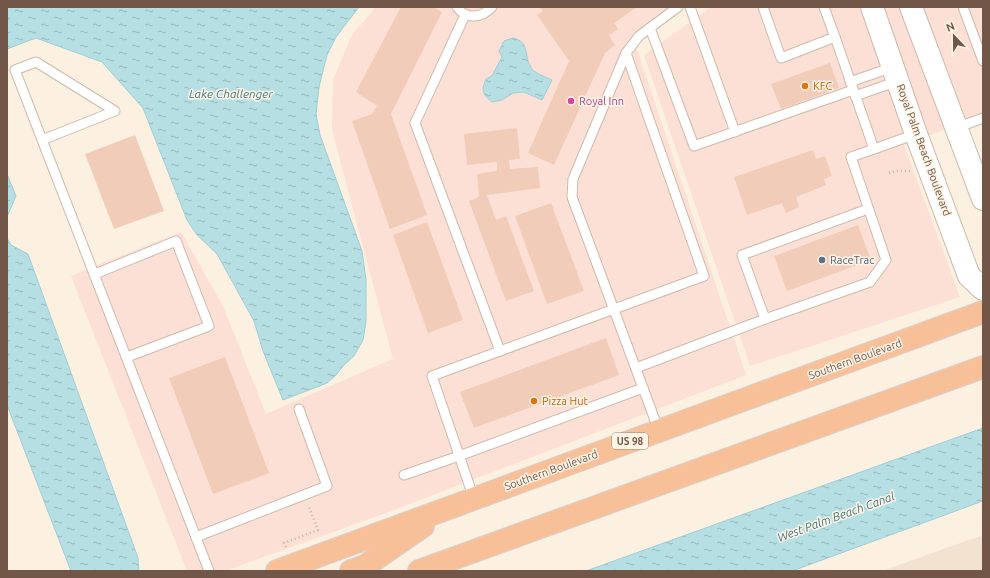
<svg xmlns="http://www.w3.org/2000/svg" width="990" height="578" font-family="Ubuntu,sans-serif">
  <defs>
    <pattern id="water-ripples" width="26" height="14" patternUnits="userSpaceOnUse"><rect width="26" height="14" fill="#b6dfe4"/><path d="M2 4q2-2 4 0t4 0M15 11q2-2 4 0t4 0" fill="none" stroke="#98b8bb"/></pattern>
  </defs>
  <rect width="100%" height="100%" fill="#fcf0e1"/>
  <path fill="#f3e2cf" d="M983,535V571H882Z"/>
  <g fill="#fcdfd5">
    <path d="M376,7H672L633,37L746,375L386,513L225,571H187L71,276L181,232L223,306L266,414L393,359L332,130L333,80L352,35Z"/>
    <path d="M711,7H983V115L904,145L960,297L750,366L644,55Z"/>
  </g>
  <g fill="url(#water-ripples)" stroke="#9dcfd6">
    <path d="M7,7H359L336,37L327,55L319,87L316,114L320,135L362,251L366,280V322L363,340L354,356L344,365L336,375L327,383L283,400L263,351L254,321L217,254L197,235L187,220L143,108L102,62L36,38L7,49Z"/>
    <path d="M513,38C531,42 523,57 532,69C536,74 546,77 552,80L542,100L524,92L513,93L502,100L492,102C482,94 481,91 486,79L492,76L502,57L499,51L504,41Z"/>
    <path d="M7,174L16,196L7,217Z"/>
    <path d="M7,238L11,245L28,254L138,558L139,571H71L7,405Z"/>
    <path d="M983,428V501L792,571H586Z"/>
  </g>
  <g fill="#f1cdb9">
    <path d="M401,7H433L442,12L391,114L427,215L390,229L352,121L372,114L377,106L356,92Z"/>
    <path d="M540,7H637L614,23L618,29L609,35L615,45L605,53L554,165L528,153L569,61L537,15L543,11Z"/>
    <path d="M830,63L839,88L781,109L771,84Z"/>
    <path d="M517,128L520,159L509,160L510,169L538,167L540,188L487,195L496,220L506,216L534,291L506,301L469,201L479,197L477,174L497,171V162L467,165L464,134Z"/>
    <path d="M135,135L164,211L114,229L85,154Z"/>
    <path d="M813,150L816,159L825,156L832,176L824,179L826,185L796,197L799,207L786,213L782,203L747,215L734,177Z"/>
    <path d="M551,203L584,291L547,304L515,216Z"/>
    <path d="M427,222L463,320L428,333L393,235Z"/>
    <path d="M858,225L871,260L787,291L774,256Z"/>
    <path d="M606,338L619,375L474,428L460,392Z"/>
    <path d="M225,357L269,473L213,494L169,378Z"/>
  </g>
  <g fill="none" stroke-linecap="round" stroke-linejoin="round">
    <defs>
      <g id="service">
        <path d="M457,7C466,20 482,18 492,7"/>
        <path d="M690,7L735,132"/>
        <path d="M763,7L781,58L835,37"/>
        <path d="M963,7L983,61"/>
        <path d="M465,15L415,123L500,351"/>
        <path d="M650,28L694,146L853,90"/>
        <path d="M850,82L893,67"/>
        <path d="M855,96L898,81"/>
        <path d="M956,128L983,118"/>
        <path d="M42,140L115,111L36,62L15,70C80,237 144,404 209,571"/>
        <path d="M874,149L916,134"/>
        <path d="M95,274L176,241L209,326L127,357"/>
        <path d="M765,319L742,255L868,209"/>
        <path d="M636,368L765,319L870,282L886,260L851,157L874,149L835,37L824,7"/>
        <path d="M659,431L572,197L573,179L626,53L639,36L678,7"/>
        <path d="M404,475L459,456L643,388"/>
        <path d="M474,499L432,376L704,276L626,53"/>
        <path d="M196,537L327,486L299,409"/>
      </g>
      <g id="tertiary">
        <path d="M872,7L916,134L969,276L983,289"/>
        <path d="M911,7L983,199"/>
      </g>
      <g id="trunk">
        <path d="M277,571L983,312"/>
        <path d="M351,571L365,566L423,526"/>
        <path d="M419,571L983,367"/>
      </g>
    </defs>
    <use href="#service" stroke="#cebaab" stroke-width="11"/>
    <use href="#tertiary" stroke="#cebaab" stroke-width="24"/>
    <use href="#trunk" stroke="#d8d0cc" stroke-width="24"/>
    <g stroke="#d5b19d" stroke-width="2.5" stroke-dasharray="1 3" stroke-linecap="butt">
      <path d="M889,173L897,171H911"/>
      <path d="M286,547L284,543L318,530L309,507"/>
    </g>
    <use href="#service" stroke="#fff" stroke-width="9"/>
    <use href="#tertiary" stroke="#fff" stroke-width="22"/>
    <use href="#trunk" stroke="#f8c099" stroke-width="22"/>
  </g>
  <g fill="#e8710a" stroke="#fff5e7" stroke-width="1.5">
    <circle cx="805" cy="86" r="4"/>
    <circle cx="534" cy="401" r="4"/>
  </g>
  <circle fill="#d1479c" stroke="#fff5e7" stroke-width="1.5" cx="571" cy="101" r="4"/>
  <circle fill="#5c6f8a" stroke="#fff5e7" stroke-width="1.5" cx="822" cy="260" r="4"/>
  <g text-anchor="middle" stroke-width="3" stroke-linejoin="round" paint-order="stroke">
    <rect fill="#fff5e7" stroke="#9c8678" stroke-width="1" x="612" y="433" width="36" height="16" rx="3"/>
    <g font-size="10" font-weight="bold" fill="#725648">
      <text x="630" y="445">US 98</text>
    </g>
    <g font-size="11" fill="#c56008" stroke="#fff5e7" text-anchor="start">
      <text x="813" y="90">KFC</text>
      <text x="542" y="405">Pizza Hut</text>
    </g>
    <g font-size="11" fill="#b23c85" stroke="#fff5e7" text-anchor="start">
      <text x="579" y="105">Royal Inn</text>
    </g>
    <g font-size="11" fill="#725648" stroke="#fff5e7">
      <text transform="translate(924 150) rotate(70)" y="4">Royal Palm Beach Boulevard</text>
      <text transform="translate(855 359) rotate(-20)" y="4">Southern Boulevard</text>
      <text transform="translate(551 470) rotate(-20)" y="4">Southern Boulevard</text>
    </g>
    <g font-size="11" fill="#4e5e75" stroke="#fff5e7" text-anchor="start">
      <text x="830" y="264">RaceTrac</text>
    </g>
    <g font-size="12" font-style="italic" fill="#3f767f" stroke="#fff5e7">
      <text x="231" y="98">Lake Challenger</text>
      <text transform="translate(836 517) rotate(-20)" y="4">West Palm Beach Canal</text>
    </g>
  </g>
  <rect width="990" height="578" fill="none" stroke="#725648" stroke-width="16"/>
  <g transform="translate(954 36) rotate(338)" stroke="#fff5e7" stroke-width="3" paint-order="stroke">
  <path d="M0-3L7 15L0 10L-7 15Z" fill="#725648"/>
  <text y="-6" font-size="11" font-weight="bold" text-anchor="middle" fill="#725648">N</text>
  </g>
</svg>
